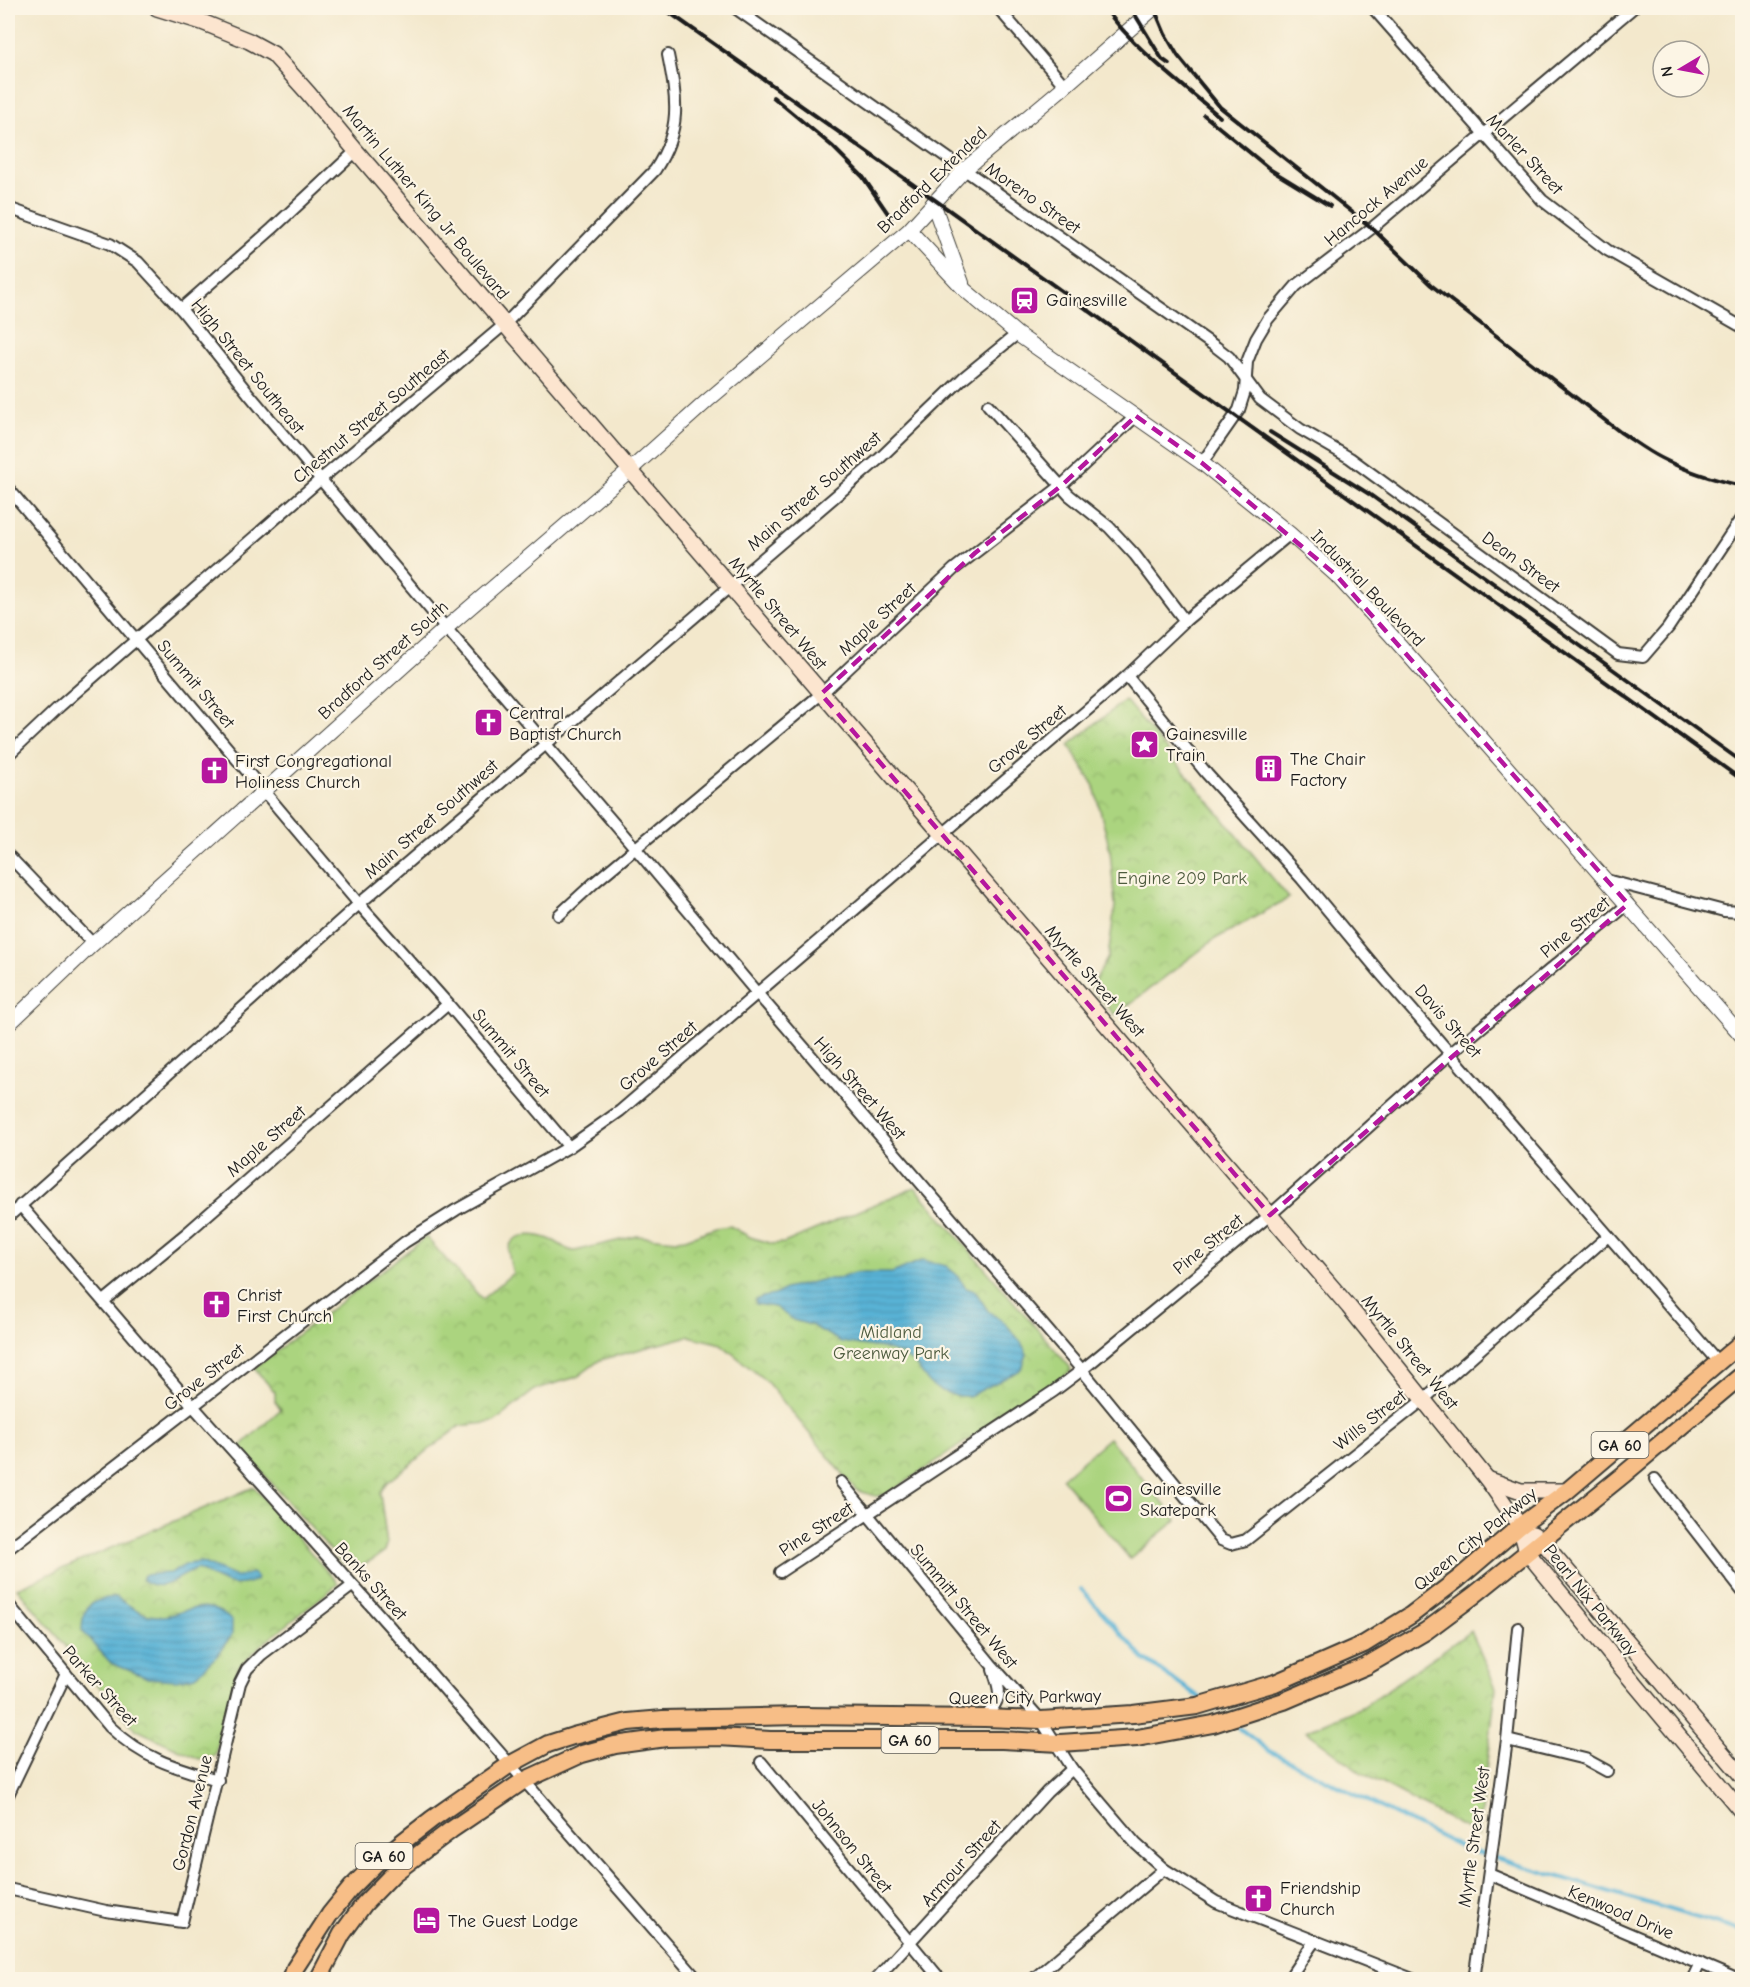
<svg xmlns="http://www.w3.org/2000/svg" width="1750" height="1987" font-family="'Comic Neue',sans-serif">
  <defs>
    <pattern id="park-crowns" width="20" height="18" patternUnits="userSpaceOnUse" patternTransform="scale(1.5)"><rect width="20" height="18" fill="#abd47f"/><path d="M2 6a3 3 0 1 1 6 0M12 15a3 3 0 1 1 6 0" fill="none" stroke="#93b56d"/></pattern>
    <pattern id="water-rules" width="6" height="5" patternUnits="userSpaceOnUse" patternTransform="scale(1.5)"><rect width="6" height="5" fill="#58b2d5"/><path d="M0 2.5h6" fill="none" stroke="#4c98b6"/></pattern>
  </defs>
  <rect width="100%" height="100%" fill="#fcf5e5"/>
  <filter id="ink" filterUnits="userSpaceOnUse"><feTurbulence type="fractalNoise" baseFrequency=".0167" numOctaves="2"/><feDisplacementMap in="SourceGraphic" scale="12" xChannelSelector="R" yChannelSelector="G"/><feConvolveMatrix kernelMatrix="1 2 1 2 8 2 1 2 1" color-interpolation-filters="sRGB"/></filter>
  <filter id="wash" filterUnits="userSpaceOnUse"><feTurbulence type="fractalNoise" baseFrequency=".008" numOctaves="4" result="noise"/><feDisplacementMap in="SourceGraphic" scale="24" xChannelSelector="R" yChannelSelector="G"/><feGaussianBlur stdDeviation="1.35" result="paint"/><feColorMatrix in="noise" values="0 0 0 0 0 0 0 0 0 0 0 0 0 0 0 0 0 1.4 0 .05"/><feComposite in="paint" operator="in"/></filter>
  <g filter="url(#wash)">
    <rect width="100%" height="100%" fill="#f3e8cc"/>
    <path fill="#abd47f" stroke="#64784e" stroke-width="1.5" d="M1109,1438L1177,1520L1130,1559L1062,1478Z"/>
    <g fill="url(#park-crowns)" stroke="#64784e" stroke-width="1.5">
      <path d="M1125,700L1289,898L1215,939L1115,1015L1091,988L1108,957L1115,906L1110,850L1094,786L1069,745Z"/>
      <path d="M915,1187L1070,1367L1071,1371L886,1495L875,1496L856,1490L767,1382L721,1344L689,1336L600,1360L577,1377L536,1389L494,1422L460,1426L386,1483L380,1493L387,1544L385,1551C370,1562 361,1569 342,1563L240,1447L281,1409L275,1401V1392L254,1368L426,1237L482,1299L513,1273C511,1266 508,1257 509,1250C512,1229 541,1235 554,1241C562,1245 566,1251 575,1251L637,1236L676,1240L685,1239L716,1228L730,1226L750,1237L773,1244L784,1243Z"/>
      <path d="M254,1487L338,1584L258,1648L239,1667L215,1755L199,1759L135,1729L17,1588Z"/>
      <path d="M1471,1631L1496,1688L1478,1835L1362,1773L1306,1731L1364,1706Z"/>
    </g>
    <g fill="url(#water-rules)" stroke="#3a6778" stroke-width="1.5">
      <path d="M923,1260L946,1266L956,1274L966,1288L975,1291L988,1311L1005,1323L1021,1342L1027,1354L1023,1366L1019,1371L970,1396H956L939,1390L929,1383L915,1364L903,1355L882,1348L841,1342L811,1325L793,1320L775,1307L756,1304L755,1300L762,1297L775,1295L785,1289L825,1279H836L854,1273H892Z"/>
      <path d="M201,1562L236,1577L252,1573L257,1577L256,1580C230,1591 220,1580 197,1569C176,1576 166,1595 142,1580L144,1575L170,1573L187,1564Z"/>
      <path d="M116,1597C126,1603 138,1613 149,1615C183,1622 198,1590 232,1621V1634L217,1656L196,1676L176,1680L148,1678L111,1663L82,1631C82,1606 91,1599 116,1597Z"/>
    </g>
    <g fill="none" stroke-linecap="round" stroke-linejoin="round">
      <g stroke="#58b2d5" stroke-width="4">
        <path d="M1081,1589L1144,1659L1202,1699"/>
        <path d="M1234,1724L1269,1751L1462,1848L1742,1931"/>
      </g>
    </g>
  </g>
  <g filter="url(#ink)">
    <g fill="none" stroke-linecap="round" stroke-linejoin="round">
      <defs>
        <g id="minor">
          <path d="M735,8L1216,347L1229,357L1260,399L1300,429L1350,458L1618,654L1643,657L1668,628L1742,517"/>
          <path d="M998,8L1065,86"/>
          <path d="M1373,8L1542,200L1607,250L1742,327"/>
          <path d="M8,208L110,244L138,262L181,309L248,393L446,628L636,849L757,993L1082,1370L1221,1540L1231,1544L1246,1540L1423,1400L1608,1236"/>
          <path d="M181,309L272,229L356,151"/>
          <path d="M988,405L1069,495L1109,527L1135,555L1185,621"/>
          <path d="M1202,463L1239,410L1245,391L1247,362L1256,339L1268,319L1296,286L1372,228L1633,8"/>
          <path d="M8,488L359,904L448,1004L569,1147"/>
          <path d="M1127,676L1207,774L1302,879L1381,974L1718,1362"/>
          <path d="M8,755L60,706L321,479L505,324L655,170C682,129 677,100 668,55"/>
          <path d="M8,855L93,944"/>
          <path d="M1606,880L1724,911L1742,912"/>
          <path d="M559,915L595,882L821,694L954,569L1061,486L1136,416"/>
          <path d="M20,1205L193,1406L399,1637L698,1980"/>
          <path d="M8,1217L359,904L879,459L963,378L1017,334"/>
          <path d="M104,1301L188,1232L448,1004"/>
          <path d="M1655,1479L1742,1591"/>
          <path d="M841,1482L991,1664L1041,1720L1072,1769L1136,1844L1164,1869L1216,1902L1415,1980"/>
          <path d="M8,1549L405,1242L456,1210L569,1147L620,1111L1127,676L1185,621L1290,534"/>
          <path d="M780,1572L1054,1391L1082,1370L1270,1215L1451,1053L1628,904"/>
          <path d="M8,1604L110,1727C144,1759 173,1767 218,1780"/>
          <path d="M985,1718C1002,1696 1002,1695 993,1670"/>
          <path d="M1507,1740L1585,1759L1607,1771"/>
          <path d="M761,1762L941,1980"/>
          <path d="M8,1795L66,1674"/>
          <path d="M1489,1874L1739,1980"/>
          <path d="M8,1889L106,1911L182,1922L240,1683L247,1669L261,1655L352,1586"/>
          <path d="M875,1980L1047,1792L1072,1769"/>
          <path d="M1032,1980L1164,1869"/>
          <path d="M1288,1980L1315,1940"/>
          <path d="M1474,1980L1507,1740L1518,1628"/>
          <path d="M1692,1980L1700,1963"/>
        </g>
        <g id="tertiary">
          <path d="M933,203L962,283"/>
          <path d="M909,230L965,290L1017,334L1202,463L1290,534L1336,575L1390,634L1742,1036"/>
          <path d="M8,1025L93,944L446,628L630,470L707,401L909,230L964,170L1065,86L1154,8"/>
        </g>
        <g id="secondary">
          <path d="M157,8L202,22L249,41L273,54L308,93L356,151L1349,1307L1487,1479L1520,1526L1527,1552L1624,1671L1742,1812"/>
          <path d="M1487,1479L1521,1491H1567"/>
          <path d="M1533,1534L1541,1540L1742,1776"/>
        </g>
        <g id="primary">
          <path d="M291,1980L295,1968L330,1914L351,1888L378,1861L432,1819L509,1765L548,1744L573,1736L628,1722L663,1719L800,1716L985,1718L1041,1720L1133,1714L1197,1706L1275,1683L1364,1644L1411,1615L1458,1579L1520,1526L1567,1491L1742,1342"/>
          <path d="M318,1980L342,1934L364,1904L394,1873L451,1830L523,1781L582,1754L615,1745L666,1738L718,1737L770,1740H1002L1060,1743L1137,1738L1213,1724L1284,1701L1366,1666L1426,1631L1473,1596L1623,1475L1742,1375"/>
        </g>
      </defs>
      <use href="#minor" stroke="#3c3b36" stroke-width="14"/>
      <use href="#tertiary" stroke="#3c3b36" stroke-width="16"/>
      <use href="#secondary" stroke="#3c3b36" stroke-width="18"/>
      <use href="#primary" stroke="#3c3b36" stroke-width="20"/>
      <use href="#minor" stroke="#fff" stroke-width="10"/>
      <use href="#tertiary" stroke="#fff" stroke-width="14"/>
      <use href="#secondary" stroke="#fce5cf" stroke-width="15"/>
      <use href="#primary" stroke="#f7be87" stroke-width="16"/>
      <g stroke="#1c1c1c" stroke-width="4">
        <path d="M663,8L935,200L1742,780"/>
        <path d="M1105,8C1136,51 1180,82 1220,117"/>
        <path d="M1131,8L1162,59L1169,64"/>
        <path d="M1154,8L1165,34L1178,56L1220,107L1372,228L1431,285L1620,432C1634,441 1647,451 1661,458C1686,471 1715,480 1742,486"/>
        <path d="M773,97L832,146L863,177L891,218"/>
        <path d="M1204,115L1271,170L1330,206"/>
        <path d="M1270,432L1369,494L1742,762"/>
      </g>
    </g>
  </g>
  <path fill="none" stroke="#b5179e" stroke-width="4.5" stroke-dasharray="12 8" stroke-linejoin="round" d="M1136,416L1202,463L1336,575L1628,904L1270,1215L821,694L975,553L1061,486Z"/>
  <defs>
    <symbol id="station-square" viewBox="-11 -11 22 22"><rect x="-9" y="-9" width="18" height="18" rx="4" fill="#b5179e" stroke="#fcf5e5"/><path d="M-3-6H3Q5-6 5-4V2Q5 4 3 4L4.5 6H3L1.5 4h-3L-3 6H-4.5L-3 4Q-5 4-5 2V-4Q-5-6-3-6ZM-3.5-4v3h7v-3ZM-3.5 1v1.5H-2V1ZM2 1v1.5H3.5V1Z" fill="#fff"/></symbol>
    <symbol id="church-square" viewBox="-11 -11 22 22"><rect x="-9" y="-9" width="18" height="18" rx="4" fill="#b5179e" stroke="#fcf5e5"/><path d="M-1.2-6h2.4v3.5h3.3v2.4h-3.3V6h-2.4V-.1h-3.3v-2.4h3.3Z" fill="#fff"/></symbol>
    <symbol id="sight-square" viewBox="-11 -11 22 22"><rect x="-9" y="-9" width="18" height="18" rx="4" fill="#b5179e" stroke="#fcf5e5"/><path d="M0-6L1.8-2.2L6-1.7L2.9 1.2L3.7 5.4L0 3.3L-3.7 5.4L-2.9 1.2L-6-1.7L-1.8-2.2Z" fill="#fff"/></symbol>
    <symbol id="building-square" viewBox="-11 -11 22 22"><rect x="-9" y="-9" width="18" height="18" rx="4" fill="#b5179e" stroke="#fcf5e5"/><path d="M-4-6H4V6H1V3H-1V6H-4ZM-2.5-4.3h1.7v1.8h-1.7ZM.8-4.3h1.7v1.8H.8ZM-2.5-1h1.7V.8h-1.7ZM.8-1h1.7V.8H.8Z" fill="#fff"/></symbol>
    <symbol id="stadium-square" viewBox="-11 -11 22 22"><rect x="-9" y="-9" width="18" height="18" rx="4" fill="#b5179e" stroke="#fcf5e5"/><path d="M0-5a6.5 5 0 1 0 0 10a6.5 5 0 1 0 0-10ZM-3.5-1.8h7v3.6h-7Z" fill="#fff"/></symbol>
    <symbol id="hotel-square" viewBox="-11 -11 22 22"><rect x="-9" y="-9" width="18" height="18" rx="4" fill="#b5179e" stroke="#fcf5e5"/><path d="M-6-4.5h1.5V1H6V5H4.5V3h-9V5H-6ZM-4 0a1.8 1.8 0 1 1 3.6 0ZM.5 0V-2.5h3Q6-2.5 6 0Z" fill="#fff"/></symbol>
  </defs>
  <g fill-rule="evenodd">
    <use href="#station-square" x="1008" y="284" width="33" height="33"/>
    <use href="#church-square" x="472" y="706" width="33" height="33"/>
    <use href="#sight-square" x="1128" y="728" width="33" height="33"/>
    <use href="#building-square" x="1252" y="752" width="33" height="33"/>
    <use href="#church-square" x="198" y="754" width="33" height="33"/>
    <use href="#church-square" x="200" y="1288" width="33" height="33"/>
    <use href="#stadium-square" x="1102" y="1482" width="33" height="33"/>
    <use href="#church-square" x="1242" y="1882" width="33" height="33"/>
    <use href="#hotel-square" x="410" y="1904" width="33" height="33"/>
  </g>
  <g text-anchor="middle" stroke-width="4.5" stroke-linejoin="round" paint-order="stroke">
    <g fill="#fcf5e5" stroke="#5f5d58" stroke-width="1.5">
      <rect x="1591.5" y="1432" width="57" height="26" rx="4.5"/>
      <rect x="881.5" y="1727" width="57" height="26" rx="4.5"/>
      <rect x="355.5" y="1843" width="57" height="26" rx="4.5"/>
    </g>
    <g font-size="16" font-weight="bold" fill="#1c1c1c">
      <text x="1620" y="1451">GA 60</text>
      <text x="910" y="1746">GA 60</text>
      <text x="384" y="1862">GA 60</text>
    </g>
    <g font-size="18" fill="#1c1c1c" stroke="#fcf5e5">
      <text transform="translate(1525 154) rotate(47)" y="6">Marler Street</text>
      <text transform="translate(932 180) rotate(-44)" y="6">Bradford Extended</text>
      <text transform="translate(1033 198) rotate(35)" y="6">Moreno Street</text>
      <text transform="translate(1376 201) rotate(-40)" y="6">Hancock Avenue</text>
      <text transform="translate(426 202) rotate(50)" y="6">Martin Luther King Jr Boulevard</text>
      <text transform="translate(248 366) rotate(51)" y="6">High Street Southeast</text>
      <text transform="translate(371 416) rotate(-40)" y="6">Chestnut Street Southeast</text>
      <text transform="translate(814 491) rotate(-41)" y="6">Main Street Southwest</text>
      <text transform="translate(1521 562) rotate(36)" y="6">Dean Street</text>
      <text transform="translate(1368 588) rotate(46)" y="6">Industrial Boulevard</text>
      <text transform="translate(778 613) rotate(50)" y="6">Myrtle Street West</text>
      <text transform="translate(877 619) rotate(-43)" y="6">Maple Street</text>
      <text transform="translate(383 660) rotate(-42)" y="6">Bradford Street South</text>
      <text transform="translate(196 684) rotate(50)" y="6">Summit Street</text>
      <text transform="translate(1027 739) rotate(-40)" y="6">Grove Street</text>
      <text transform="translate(431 819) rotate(-41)" y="6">Main Street Southwest</text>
      <text transform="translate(1575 927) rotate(-40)" y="6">Pine Street</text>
      <text transform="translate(1095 981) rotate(49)" y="6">Myrtle Street West</text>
      <text transform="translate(1448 1021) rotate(49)" y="6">Davis Street</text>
      <text transform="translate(511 1053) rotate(50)" y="6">Summit Street</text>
      <text transform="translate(658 1056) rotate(-41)" y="6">Grove Street</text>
      <text transform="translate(860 1088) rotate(49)" y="6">High Street West</text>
      <text transform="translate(266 1141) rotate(-41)" y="6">Maple Street</text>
      <text transform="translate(1208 1244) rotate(-39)" y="6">Pine Street</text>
      <text transform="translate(1410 1352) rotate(51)" y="6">Myrtle Street West</text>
      <text transform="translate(204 1377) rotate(-38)" y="6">Grove Street</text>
      <text transform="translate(1370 1420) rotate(-38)" y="6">Wills Street</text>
      <text transform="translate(816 1529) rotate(-33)" y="6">Pine Street</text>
      <text transform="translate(1475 1539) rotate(-39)" y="6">Queen City Parkway</text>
      <text transform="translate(371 1581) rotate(48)" y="6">Banks Street</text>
      <text transform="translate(1591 1600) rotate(51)" y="6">Pearl Nix Parkway</text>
      <text transform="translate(964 1606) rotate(50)" y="6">Summitt Street West</text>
      <text transform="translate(100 1686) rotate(48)" y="6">Parker Street</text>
      <text transform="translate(1025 1697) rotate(-1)" y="6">Queen City Parkway</text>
      <text transform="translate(192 1813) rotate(-76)" y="6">Gordon Avenue</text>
      <text transform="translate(1474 1837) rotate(-82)" y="6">Myrtle Street West</text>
      <text transform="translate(852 1846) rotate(51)" y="6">Johnson Street</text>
      <text transform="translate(961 1863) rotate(-48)" y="6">Armour Street</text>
      <text transform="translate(1621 1912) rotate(23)" y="6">Kenwood Drive</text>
    </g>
    <g font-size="18" fill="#1c1c1c" stroke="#fcf5e5" text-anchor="start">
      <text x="1046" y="306">Gainesville</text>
      <text x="509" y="719">Central<tspan x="509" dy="21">Baptist Church</tspan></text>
      <text x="1166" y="740">Gainesville<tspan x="1166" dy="21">Train</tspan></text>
      <text x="1290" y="765">The Chair<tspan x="1290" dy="21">Factory</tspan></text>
      <text x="235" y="767">First Congregational<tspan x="235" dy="21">Holiness Church</tspan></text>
      <text x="237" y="1301">Christ<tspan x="237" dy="21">First Church</tspan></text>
      <text x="1140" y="1495">Gainesville<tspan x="1140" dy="21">Skatepark</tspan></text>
      <text x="1280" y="1894">Friendship<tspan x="1280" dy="21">Church</tspan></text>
      <text x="448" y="1927">The Guest Lodge</text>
    </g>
    <g font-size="18" fill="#4e5c3f" stroke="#fcf5e5">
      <text x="1182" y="884">Engine 209 Park</text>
      <text x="891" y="1338">Midland<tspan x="891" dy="21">Greenway Park</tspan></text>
    </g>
  </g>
  <rect width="1750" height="1987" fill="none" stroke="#fcf5e5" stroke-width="30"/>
  <g transform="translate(1681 69) rotate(260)"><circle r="28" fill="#fcf5e5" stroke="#a29e95" stroke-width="1.5"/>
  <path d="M0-4.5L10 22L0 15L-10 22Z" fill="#b5179e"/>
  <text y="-9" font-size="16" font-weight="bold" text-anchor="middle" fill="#1c1c1c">N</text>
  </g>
</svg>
